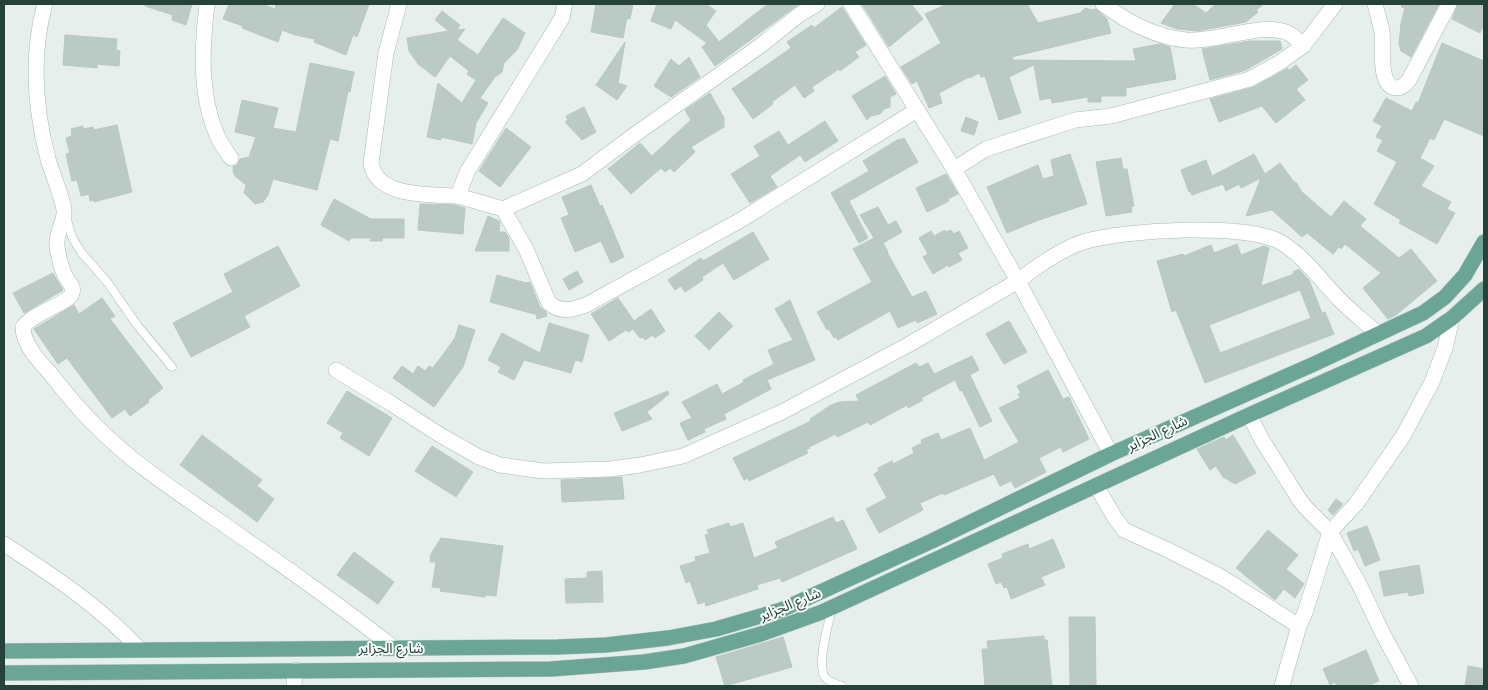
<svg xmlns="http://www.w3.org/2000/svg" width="1488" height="690" font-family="Raleway,'Noto Sans Arabic',sans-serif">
  <rect width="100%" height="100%" fill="#e6efeb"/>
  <g fill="#bbcac4" stroke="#b8c9c2" fill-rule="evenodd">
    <path d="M145,4H192L186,25L172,20L173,15L145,6Z"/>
    <path d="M229,4H262L275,9L276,4H369L357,37L353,35L346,55L314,42L315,39L295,35L282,30L278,42L242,28L243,26L223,19Z"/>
    <path d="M596,4H633L630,19L627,18L623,38L591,32Z"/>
    <path d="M657,4H706L716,11L706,25L719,42L768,4H799L715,66L702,47L707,43L675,20L671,29L651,21Z"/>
    <path d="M862,4H911L923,19L889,47Z"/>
    <path d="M947,4H1027L1038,23L1080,13L1085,8L1092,10L1096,9L1107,19L1111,33L1012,57L1013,60L1136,61L1133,49L1160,44L1170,47L1176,79L1126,88V96H1101V102H1088V97L1052,103L1051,98L1040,100L1034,65L1009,77L1021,113L999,120L985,76L981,77L979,73L970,78L969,77L939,93L942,103L929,108L917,81L912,84L901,67L941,43L925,14Z"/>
    <path d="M1175,4H1193L1206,13L1216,4H1264L1256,10L1258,12L1246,22L1197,31L1177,29L1161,23Z"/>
    <path d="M1402,4H1439L1411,57L1401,51L1399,44L1401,23L1405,8L1401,7Z"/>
    <path d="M1458,4H1484V24L1480,33L1452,19Z"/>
    <path d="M842,7L866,45L855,52L859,57L840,71L839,69L812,87L814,91L804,98L795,85L772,102L773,104L753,119L732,89L791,48L787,42L812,25L814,28Z"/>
    <path d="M442,11L460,25L457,30L465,29L457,40L478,55L503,18L525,33L517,50L504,63L502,72L495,77L480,98L488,103L476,123L472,144L441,137V140L427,137L438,83L462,103L476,80L467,74L469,71L450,56L435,77L418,64L409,51L407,38L449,31L435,20Z"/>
    <path d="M65,35L117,39L116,50L120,51L119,66L97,64V68L63,65Z"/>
    <path d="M1250,41H1280L1282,49L1246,70L1210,80L1202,49Z"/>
    <path d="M625,42L618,83L627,86L617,100L596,85Z"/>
    <path d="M1442,43L1484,61V136L1444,119L1434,140L1430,138L1420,158L1434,166L1421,186L1451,202L1447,209L1455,213L1437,244L1399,223L1401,220L1374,204L1397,162L1377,151L1383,140L1376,137L1382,126L1373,121L1386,98L1412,111L1416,102L1418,103Z"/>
    <path d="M689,57L700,77L671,97L654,86L671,59L679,66Z"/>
    <path d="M310,63L354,72L350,92L348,91L338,141L330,139L317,190L273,179L268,195L263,202L255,204L244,193L246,185L235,176L233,171V167L237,165L240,159L249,157L256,137L235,132L242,100L278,108L273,128L296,132Z"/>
    <path d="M1296,65L1308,80L1296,89L1305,100L1276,123L1262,106L1219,122L1210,99L1254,87L1288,68V71Z"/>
    <path d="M885,76L896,94L890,97V107L884,109L880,114L871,116L867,120L852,96Z"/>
    <path d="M710,93L724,118V127L691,147L695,152L674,172L670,168L665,172L661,168L631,194L608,169L640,143L652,156L691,120L685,110Z"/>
    <path d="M584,107L596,132L582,140L565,122L568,120L566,116Z"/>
    <path d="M966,117L978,122L974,135L961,131Z"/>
    <path d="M825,121L838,141L805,162L800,155L770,176L777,187L750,203L731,174L760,156L754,146L779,131L788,145Z"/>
    <path d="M117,125L132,192L94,202L93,200L90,201L89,194L81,196L77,180L72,181L66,154L70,153L66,138L72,136L71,129L83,126V129L93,127L94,130Z"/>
    <path d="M506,128L531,147L500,187L479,171Z"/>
    <path d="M904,138L918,162L849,201L868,238L859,243L831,193L869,171L863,161L899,139L900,140Z"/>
    <path d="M1070,154L1087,204L1039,220L1007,233L987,187L1038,165L1043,179L1054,176L1051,160Z"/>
    <path d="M1254,154L1265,174L1280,163L1294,182H1296L1302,192L1331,217L1344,201L1366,219L1360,226L1399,258L1411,249L1437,281L1396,315L1388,319L1363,288L1381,273L1345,244L1341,249L1339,247L1333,254L1307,233L1302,237L1272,210L1246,216L1261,178L1241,188L1239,184L1226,191L1223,184L1192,195L1190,191L1189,192L1181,170L1206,160L1212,176Z"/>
    <path d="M1121,158L1123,169H1127L1134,206L1131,207L1132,212L1106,216L1096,162Z"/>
    <path d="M946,174L958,194L948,199L949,201L927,212L916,188Z"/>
    <path d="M591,185L600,206L602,205L624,257L611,263L601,241L575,252L561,218L569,215L562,197Z"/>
    <path d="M334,199L371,219H404V238H382V241H370L371,238H351L349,241L321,225Z"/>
    <path d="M420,204L456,205L465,208L463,234L418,230Z"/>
    <path d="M878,207L888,225L896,221L902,232L883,243L888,252H887L912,297L926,291L937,314L917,323L916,320L898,328L890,311L838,340L836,337L834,338L829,329L827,330L817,312L872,282L853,249L874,238L860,215Z"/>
    <path d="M488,216L499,221L500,223L499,232H505L509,238V251H475Z"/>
    <path d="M945,230L946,232L951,230L954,234L959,231L968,248L958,253L962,260L949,267L948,265L933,274L923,257L928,254L919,238L931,231L934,236Z"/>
    <path d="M753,232L769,259L734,280L723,263L702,277L703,280L685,292L681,286L675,290L668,280L701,258L703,261Z"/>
    <path d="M1237,244L1241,255L1264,246L1269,248L1261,286L1294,274L1293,272L1299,269L1309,280L1322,313L1325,312L1334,334L1205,383L1176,310L1172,312L1157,261L1183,254L1184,256L1211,245L1214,253ZM1300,290L1311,318L1220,353L1209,325Z"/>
    <path d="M278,246L300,286L244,316L250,327L191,357L173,323L233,292L224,274Z"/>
    <path d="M577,271L583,282L569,290L563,279Z"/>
    <path d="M53,273L63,290L24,313L13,293Z"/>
    <path d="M497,275L526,283L530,282L540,307L546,312L547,316L537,319L535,311L534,314L490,302Z"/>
    <path d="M102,298L115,316L110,319L163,388L148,400L149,402L130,416L125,409L112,418L67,358L58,364L34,329L74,305L79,314Z"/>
    <path d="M618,298L634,321L651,309L665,331L655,338L653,335L645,340L643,337L640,338L633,329L628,332L626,330L609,341L591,314Z"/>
    <path d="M790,300L815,360L767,380L771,389L724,414L726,419L704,429L705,432L688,440L680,423L692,418L682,402L717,384L722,394L744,382L743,380L774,364L768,350L793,340L775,309Z"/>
    <path d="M719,312L733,326L709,350L695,336Z"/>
    <path d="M1009,321L1027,352L1004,364L986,334Z"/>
    <path d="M549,323L589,335L582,362L575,360L571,373L524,360L514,380L498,372L501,367L488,360L502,333L540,353Z"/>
    <path d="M459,325L475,330L463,367L434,407L393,378L402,366L413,374L418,366L425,371L429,366L433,368L455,338Z"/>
    <path d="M972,356L979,370L970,375L992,421L980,427L962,390L960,391L955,380L921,398L923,400L908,408L907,405L870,425L868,422L837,437L836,434L809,447L810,448L806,450L808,453L749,481L748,478L744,480L733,458L811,421L810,419L831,405L840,402L859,401L856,395L916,363L919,367L928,363L934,374Z"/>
    <path d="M1048,370L1063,399L1069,397L1089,439L1063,452L1061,447L1039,458L1046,472L1015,488L1011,481L1000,486L994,474L944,495L943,493L920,503L923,510L879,533L866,509L887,498L874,474L879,471L878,468L892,461L893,464L914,453L912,448L922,443L921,440L938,433L941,440L970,428L984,460L1019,442L999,408L1020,398L1018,394L1021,393L1017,386Z"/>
    <path d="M347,391L392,418L369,456L340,438L343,433L327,423Z"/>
    <path d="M668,391L669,394L647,412L652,419L622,431L614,413Z"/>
    <path d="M202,435L262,480L257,486L274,499L257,522L180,465Z"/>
    <path d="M1233,435L1256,473L1235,484L1223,477L1216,466L1210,470L1197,449L1224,437L1226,440Z"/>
    <path d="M432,446L473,472L456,497L415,471Z"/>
    <path d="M622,477L624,499L562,502L561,480Z"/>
    <path d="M1336,499L1343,504L1333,515L1328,510Z"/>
    <path d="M833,517L836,523L843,520L857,549L782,582L780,578L757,585L758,589L706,606L705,602L698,604L690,581L686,583L680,566L696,561L695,557L710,553L705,535L709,534L707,530L729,523L730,527L743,523L754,558L778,548L775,542Z"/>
    <path d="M1367,526L1380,560L1365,566L1358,549L1354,551L1347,533Z"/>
    <path d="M1268,530L1298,555L1286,569L1304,584L1295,598L1284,589L1275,600L1236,568Z"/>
    <path d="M441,538L503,546L496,596L486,595L485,597L440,591L441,588L432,587L436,562H430L431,554Z"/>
    <path d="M1053,539L1065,567L1041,577L1045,585L1011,599L1007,587L1004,588L1001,582L996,584L988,564L1003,558L1002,554L1028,544L1029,549Z"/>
    <path d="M354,552L394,582L378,604L337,575Z"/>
    <path d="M1419,565L1424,593L1409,596L1408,592L1384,596L1379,572Z"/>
    <path d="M602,571L603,602L566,603L565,579L587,578V572Z"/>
    <path d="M1069,617H1095L1096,685H1070Z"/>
    <path d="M1044,636V640H1047L1052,686H985L982,649H988L987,641Z"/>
    <path d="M783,637L792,667L725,686L716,657Z"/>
    <path d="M1366,650L1379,681L1367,686H1337L1335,682L1330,685L1323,669Z"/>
    <path d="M1468,666L1484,669V686H1465Z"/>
  </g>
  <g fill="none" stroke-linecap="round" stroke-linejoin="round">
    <defs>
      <g id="service">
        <path d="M66,217L72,237L81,252L108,283L137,325L172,367"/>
        <path d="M832,608C829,622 816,665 825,677C828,682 836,684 842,686"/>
      </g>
      <g id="minor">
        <path d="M45,4C31,54 35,109 48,159C53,176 61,193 64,210C66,219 55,233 57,247C59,257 61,271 67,279C70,284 74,287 72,293C70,303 34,312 23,327C23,344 38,360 49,372C64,391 79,410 96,426C132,463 177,492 219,521C278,562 337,603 394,648"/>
        <path d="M207,4C202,46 199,94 217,135C220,143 226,151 231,158"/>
        <path d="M399,4L386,53L371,163C377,199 432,194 458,196"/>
        <path d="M565,4L562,18L480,151L467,172L458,196L503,209L582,174L630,138L760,46L800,14L817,4"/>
        <path d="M851,4L954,169L1018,281L1111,454"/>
        <path d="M1103,4C1127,22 1156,37 1186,40C1215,43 1264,21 1288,33C1294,36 1299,41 1303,46"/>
        <path d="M1375,4C1377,13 1380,22 1382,31C1384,44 1377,86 1396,88C1402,88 1405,85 1409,80L1449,4"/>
        <path d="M954,169L986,149L1075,120L1111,116L1250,79L1279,63L1303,46L1335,4"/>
        <path d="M503,209L526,249L549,303C561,313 572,310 586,305L739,221L917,110"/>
        <path d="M336,370L392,404L440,435L479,457L500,465L543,471L611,469L640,465L683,456L782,412L908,345L1018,281C1037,266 1060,250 1083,242C1121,230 1249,222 1282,243C1306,258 1321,281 1341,301C1353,313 1366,323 1378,334"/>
        <path d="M1249,415L1262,440L1299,499L1306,508L1330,532L1359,584L1383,634L1411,686"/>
        <path d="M1097,487L1115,518L1124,530L1168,550L1223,578L1299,626"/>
        <path d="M4,544C52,575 101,607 140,650"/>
        <path d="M294,686L295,670"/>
        <path d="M1282,686L1299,626L1306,610L1330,532L1356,504L1403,436L1432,382L1445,348L1452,318"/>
      </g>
      <g id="primary">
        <path d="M4,651L558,647L606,645L668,638L716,629L781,610L932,541L1111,454L1314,364L1423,313L1445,297L1465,275L1484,242"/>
        <path d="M4,673L551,669L644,662L684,656L761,634L822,612L1249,415L1426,336L1452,318L1484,289"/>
      </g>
    </defs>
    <use href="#service" stroke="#a8b8b2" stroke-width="9"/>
    <use href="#minor" stroke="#a8b8b2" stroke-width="16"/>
    <use href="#primary" stroke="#c2cac8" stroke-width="16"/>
    <use href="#service" stroke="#fff" stroke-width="8"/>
    <use href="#minor" stroke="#fff" stroke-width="15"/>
    <use href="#primary" stroke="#6aa596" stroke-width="15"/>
  </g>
  <g text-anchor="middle" stroke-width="4" stroke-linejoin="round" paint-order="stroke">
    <g font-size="14" fill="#24423a" stroke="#f7fbf9">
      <text transform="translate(1157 433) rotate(-25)" y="5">شارع الجزاير</text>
      <text transform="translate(790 604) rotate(-22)" y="5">شارع الجزاير</text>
      <text x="391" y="653">شارع الجزاير</text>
    </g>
  </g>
  <rect width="1488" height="690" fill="none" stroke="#24423a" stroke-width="10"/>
</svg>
